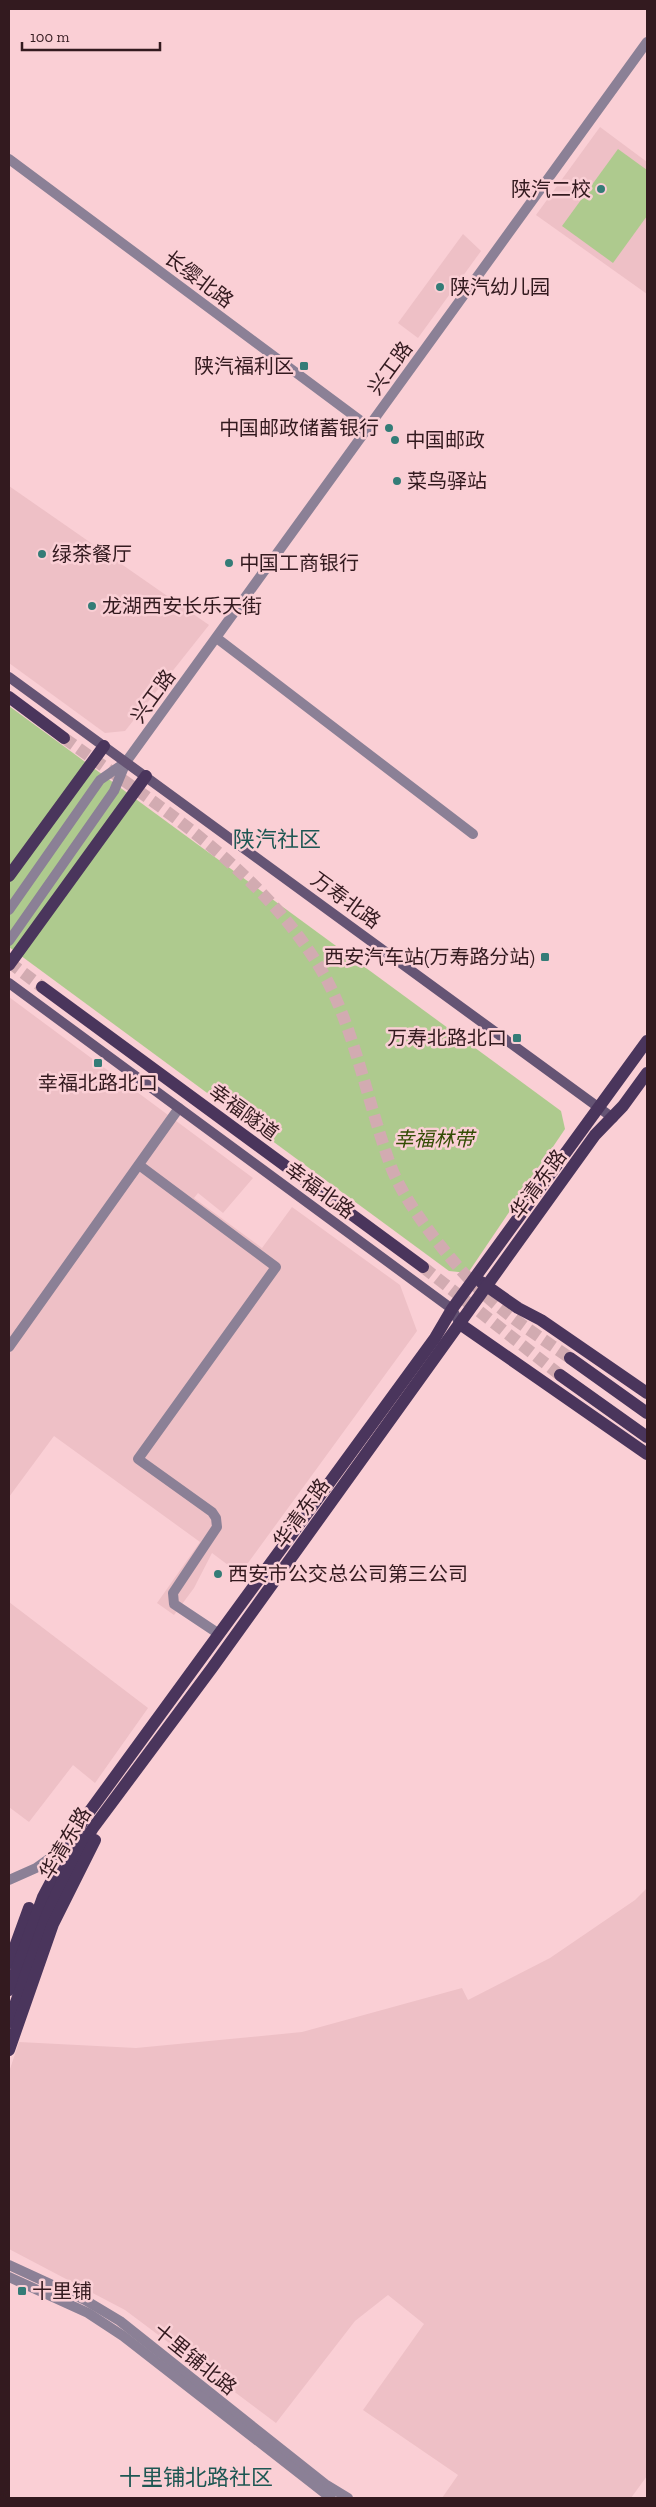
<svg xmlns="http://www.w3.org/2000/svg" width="656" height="2507" font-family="'Zilla Slab','Noto Sans SC',serif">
  <rect width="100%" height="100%" fill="#facfd5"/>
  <g fill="#eec0c6">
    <path d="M600,127L647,162V294L536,215Z"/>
    <path d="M463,234L481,251L418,338L398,323Z"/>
    <path d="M9,486L209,625L125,731L105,733L9,663Z"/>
    <path d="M9,997L253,1178L223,1213L198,1193L194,1198L262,1248L292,1207L400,1285L417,1331L240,1574L212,1553L194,1588L174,1615L157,1603L200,1542L54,1436L9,1497Z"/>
    <path d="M9,1602L148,1708L95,1783L73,1765L29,1822L9,1807Z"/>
    <path d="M647,1888V2476L631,2498H442L458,2475L363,2410L424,2324L388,2295L355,2321L276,2423L125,2310L9,2249V2072L19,2042L136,2048L302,2032L462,1988L468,2000L550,1958L635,1900Z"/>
  </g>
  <g fill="#aeca8e">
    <path d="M618,149L647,170V216L613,263L562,226Z"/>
    <path d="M9,706L561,1111L565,1129L468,1273L449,1271L9,947Z"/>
  </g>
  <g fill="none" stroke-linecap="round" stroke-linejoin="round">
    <g stroke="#d2abb1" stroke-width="12" stroke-dasharray="12 6" stroke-linecap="butt">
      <path d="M64,738C158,806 263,870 323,973C354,1027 368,1104 390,1164C404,1205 460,1274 493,1302C518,1323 544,1340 570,1358"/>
      <path d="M9,962L42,987"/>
      <path d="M423,1267L560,1375"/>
    </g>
    <g stroke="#8b8096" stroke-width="10">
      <path d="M218,639L473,834"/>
      <path d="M9,910L100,780L126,762"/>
      <path d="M9,941L114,791L126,762"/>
      <path d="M139,1165L276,1267L138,1459L212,1512L216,1518L217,1527L173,1593L174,1604L219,1634"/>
      <path d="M9,1347L179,1108"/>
      <path d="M9,1880L36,1868L57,1853"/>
    </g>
    <g stroke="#8b8096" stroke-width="10">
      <path d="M9,159L369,427"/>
      <path d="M126,762L647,42"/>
      <path d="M9,2265L85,2300L120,2321L325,2484L348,2498"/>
      <path d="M9,2277L88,2313L123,2336L331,2498"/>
    </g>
    <g stroke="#655474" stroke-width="10">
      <path d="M9,677L613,1118"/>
      <path d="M9,983L452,1309L460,1324"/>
    </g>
    <g stroke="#4a355c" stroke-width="12">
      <path d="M9,697L64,738"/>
      <path d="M9,876L104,746"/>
      <path d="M9,965L146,776"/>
      <path d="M42,987L423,1267"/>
      <path d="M481,1282L518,1308L541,1320L647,1393"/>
      <path d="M460,1324L647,1454"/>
      <path d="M570,1358L647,1413"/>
      <path d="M560,1375L647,1437"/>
      <path d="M9,1963L29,1908"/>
      <path d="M9,1990L43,1897L84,1819L435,1338L452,1309L647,1041"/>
      <path d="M9,2022L47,1915L68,1869L93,1828L212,1668L595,1135L623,1106L647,1073"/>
      <path d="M9,2050L53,1924L95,1840"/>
    </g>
  </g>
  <g fill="#347c77" stroke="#facfd5" stroke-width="2">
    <circle cx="601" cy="189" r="5"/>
    <circle cx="440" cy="287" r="5"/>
    <rect x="299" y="361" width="10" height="10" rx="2.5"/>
    <circle cx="389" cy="428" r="5"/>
    <circle cx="395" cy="440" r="5"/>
    <circle cx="397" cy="481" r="5"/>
    <circle cx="42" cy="554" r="5"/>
    <circle cx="229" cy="563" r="5"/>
    <circle cx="92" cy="606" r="5"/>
    <rect x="540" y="952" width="10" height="10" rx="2.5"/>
    <rect x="512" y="1033" width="10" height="10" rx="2.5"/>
    <rect x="93" y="1058" width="10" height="10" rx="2.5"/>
    <circle cx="218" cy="1574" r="5"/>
    <rect x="17" y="2286" width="10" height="10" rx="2.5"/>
  </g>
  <g text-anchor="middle" stroke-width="5" stroke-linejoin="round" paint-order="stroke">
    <g font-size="20" fill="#331a1f" stroke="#facfd5" text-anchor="start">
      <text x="591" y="196" text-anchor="end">陕汽二校</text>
      <text x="450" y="294">陕汽幼儿园</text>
      <text x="294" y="373" text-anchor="end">陕汽福利区</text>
      <text x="379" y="435" text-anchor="end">中国邮政储蓄银行</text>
      <text x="405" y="447">中国邮政</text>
      <text x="407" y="488">菜鸟驿站</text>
      <text x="52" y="561">绿茶餐厅</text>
      <text x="239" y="570">中国工商银行</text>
      <text x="102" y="613">龙湖西安长乐天街</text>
      <text x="535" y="964" text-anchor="end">西安汽车站(万寿路分站)</text>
      <text x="507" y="1045" text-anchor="end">万寿北路北口</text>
      <text x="98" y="1090" text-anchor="middle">幸福北路北口</text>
      <text x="228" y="1581">西安市公交总公司第三公司</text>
      <text x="32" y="2298">十里铺</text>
    </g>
    <g font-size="20" fill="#331a1f" stroke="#facfd5">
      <text transform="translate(199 279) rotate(37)" y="7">长缨北路</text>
      <text transform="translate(390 368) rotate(-54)" y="7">兴工路</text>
      <text transform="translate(153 696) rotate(-54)" y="7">兴工路</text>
      <text transform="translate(346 900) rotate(36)" y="7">万寿北路</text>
      <text transform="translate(244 1112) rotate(36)" y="7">幸福隧道</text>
      <text transform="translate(538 1184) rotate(-54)" y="7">华清东路</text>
      <text transform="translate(320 1190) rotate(36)" y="7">幸福北路</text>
      <text transform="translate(301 1513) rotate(-54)" y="7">华清东路</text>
      <text transform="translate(65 1843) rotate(-59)" y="7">华清东路</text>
      <text transform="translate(195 2359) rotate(39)" y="7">十里铺北路</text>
    </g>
    <g font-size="20" font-style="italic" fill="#334c04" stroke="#facfd5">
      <text x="434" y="1146">幸福林带</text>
    </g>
    <g font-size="22" fill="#1d5753" stroke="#facfd5">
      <text x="277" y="847">陕汽社区</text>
      <text x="196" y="2485">十里铺北路社区</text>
    </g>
  </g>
  <rect width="656" height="2507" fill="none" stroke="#331a1f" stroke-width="20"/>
  <path d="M22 42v8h138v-8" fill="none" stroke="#331a1f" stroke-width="2.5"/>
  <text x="30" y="42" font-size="15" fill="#331a1f" stroke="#facfd5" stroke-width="4" paint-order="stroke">100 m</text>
</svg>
